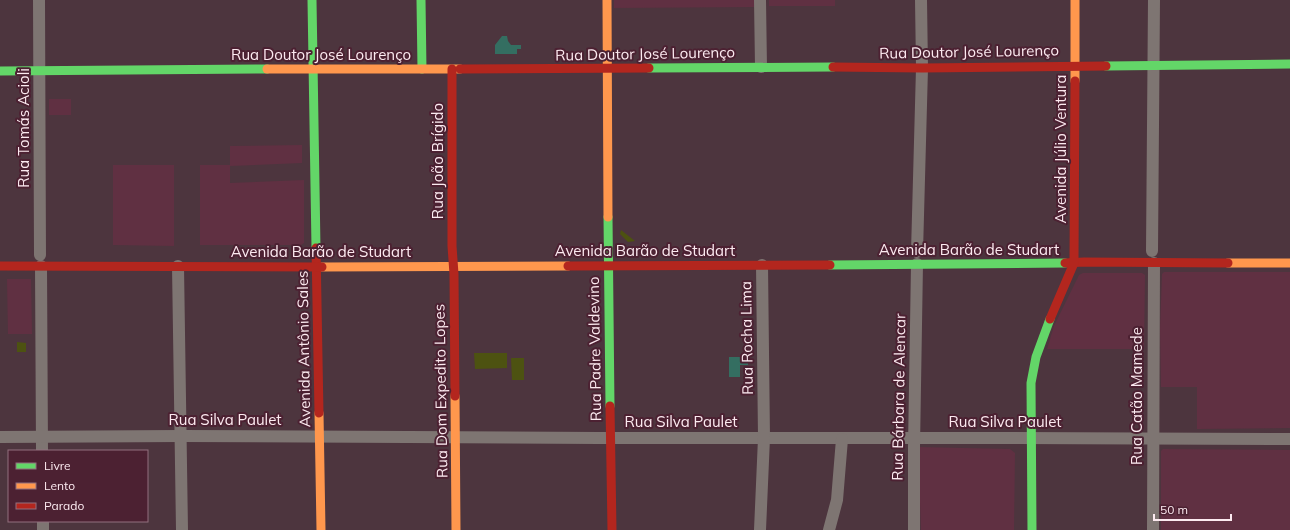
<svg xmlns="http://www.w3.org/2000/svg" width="1290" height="530" font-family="Mulish,sans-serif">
  <rect width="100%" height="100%" fill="#4d353e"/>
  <g fill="#603042">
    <path d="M614,0H754V7L614,8Z"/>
    <rect x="769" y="0" width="66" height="6"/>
    <rect x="49" y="99" width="22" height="16"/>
    <path d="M302,145V163L230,166V183L304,180V243L301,245H200V165H230V146Z"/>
    <path d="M113,165H174V246L113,245Z"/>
    <path d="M1164,272H1290V428L1197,429V387H1161L1160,329L1162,274Z"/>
    <path d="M1083,273H1142L1145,275L1144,349H1047L1054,326L1079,275Z"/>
    <path d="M7,279H31L32,334H8Z"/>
    <path d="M918,447L1010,449L1015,453L1014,530H921Z"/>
    <path d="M1163,449L1290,450V530H1161V451Z"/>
  </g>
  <g fill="#4d5211">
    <path d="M621,230L635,241L628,242L620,234Z"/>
    <path d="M17,342L26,343V352H17Z"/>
    <path d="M474,353H507V368L475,369Z"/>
    <path d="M511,358H524V380H512Z"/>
  </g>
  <g fill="#346e61">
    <path d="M502,36H507L508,41L511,45H521V49H517V54H495V45Z"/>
    <path d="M729,357H748V365H740V377H729Z"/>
  </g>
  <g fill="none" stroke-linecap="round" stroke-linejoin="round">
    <g stroke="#7e7572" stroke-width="12">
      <path d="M39,0L40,255"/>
      <path d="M760,0L761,67"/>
      <path d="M1152,251L1154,0"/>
      <path d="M917,252L922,68L921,0"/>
      <path d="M41,266L42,451"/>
      <path d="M178,266L182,530"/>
      <path d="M0,437L181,436L599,438H1008L1290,439"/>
      <path d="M43,521V530"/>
      <path d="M760,530L764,438L762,265"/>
      <path d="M829,530L837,500L842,439"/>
      <path d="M914,530V447L917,264"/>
      <path d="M1153,530L1154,263"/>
    </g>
    <g stroke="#63d668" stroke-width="9">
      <path d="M312,0L316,248"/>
      <path d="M421,0L422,69"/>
      <path d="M1106,66L1290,64"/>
      <path d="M649,68L833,67"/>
      <path d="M0,71L267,69"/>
      <path d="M608,217L610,406"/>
      <path d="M830,265L1065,263"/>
      <path d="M1032,530L1031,383L1036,357L1050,319"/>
    </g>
    <g stroke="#ff974d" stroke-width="9">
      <path d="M607,0L608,217"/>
      <path d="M1075,0V81"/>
      <path d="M267,69H460"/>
      <path d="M1228,263H1290"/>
      <path d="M322,267L568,266"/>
      <path d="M455,396L456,530"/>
      <path d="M319,413L321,530"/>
    </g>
    <g stroke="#b3261e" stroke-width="9">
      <path d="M833,67L922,68L1106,66"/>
      <path d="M452,69V246L454,274L455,396"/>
      <path d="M460,69L649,68"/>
      <path d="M316,248L319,413"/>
      <path d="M1065,263L1084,262L1228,263"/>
      <path d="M0,266L322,267"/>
      <path d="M568,266L830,265"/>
      <path d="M1050,319L1074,263L1075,81"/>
      <path d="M610,406L612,530"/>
    </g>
  </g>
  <g text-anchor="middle" stroke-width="4" stroke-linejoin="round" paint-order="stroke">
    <g font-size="15" fill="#fceaf0" stroke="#4c2132">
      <text transform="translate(969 52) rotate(-1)" y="5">Rua Doutor José Lourenço</text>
      <text transform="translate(645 54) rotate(-1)" y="5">Rua Doutor José Lourenço</text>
      <text x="321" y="60">Rua Doutor José Lourenço</text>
      <text transform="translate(24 128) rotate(-90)" y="5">Rua Tomás Acioli</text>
      <text transform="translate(1061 149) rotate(-90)" y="5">Avenida Júlio Ventura</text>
      <text transform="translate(438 161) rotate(-90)" y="5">Rua João Brígido</text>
      <text x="969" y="255">Avenida Barão de Studart</text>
      <text x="645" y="256">Avenida Barão de Studart</text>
      <text x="321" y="257">Avenida Barão de Studart</text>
      <text transform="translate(747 338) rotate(-91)" y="5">Rua Rocha Lima</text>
      <text transform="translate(304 349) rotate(-91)" y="5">Avenida Antônio Sales</text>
      <text transform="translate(595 349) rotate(-91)" y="5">Rua Padre Valdevino</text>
      <text transform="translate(441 391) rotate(-91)" y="5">Rua Dom Expedito Lopes</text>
      <text transform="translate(1137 396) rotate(-90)" y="5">Rua Catão Mamede</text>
      <text transform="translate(899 397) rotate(-89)" y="5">Rua Bárbara de Alencar</text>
      <text x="225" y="425">Rua Silva Paulet</text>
      <text x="681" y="427">Rua Silva Paulet</text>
      <text x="1005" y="427">Rua Silva Paulet</text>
    </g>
  </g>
  <rect x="8" y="450" width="140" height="72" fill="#4c2132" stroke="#92717e"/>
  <rect x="16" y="463" width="20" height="6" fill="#63d668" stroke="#92717e"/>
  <text x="44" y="470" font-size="12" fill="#fceaf0">Livre</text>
  <rect x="16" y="483" width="20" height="6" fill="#ff974d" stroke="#92717e"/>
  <text x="44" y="490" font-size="12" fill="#fceaf0">Lento</text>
  <rect x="16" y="503" width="20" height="6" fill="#b3261e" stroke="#92717e"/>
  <text x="44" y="510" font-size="12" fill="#fceaf0">Parado</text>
  <path d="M1154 514v6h77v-6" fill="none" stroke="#fceaf0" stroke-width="2"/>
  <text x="1160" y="514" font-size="12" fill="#fceaf0" stroke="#4c2132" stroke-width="3" paint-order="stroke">50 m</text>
</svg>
